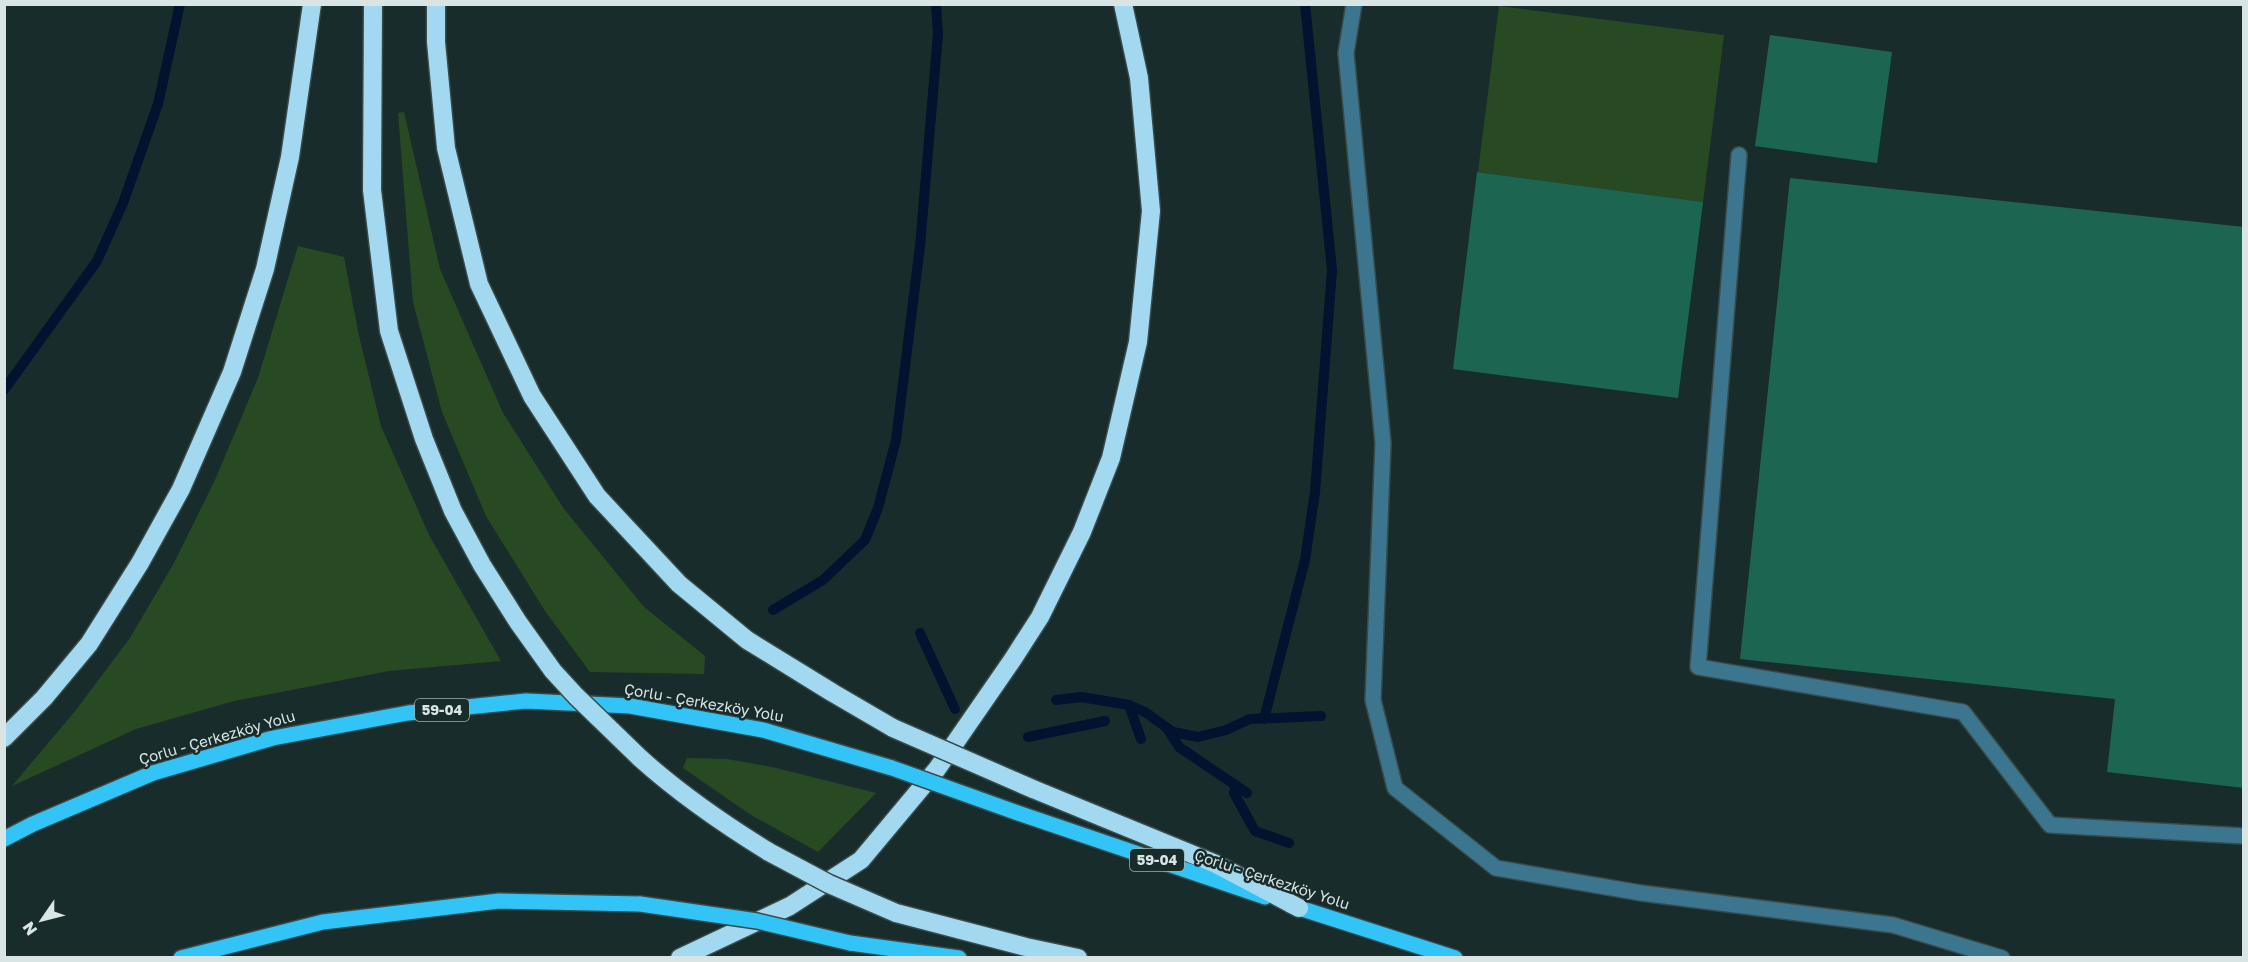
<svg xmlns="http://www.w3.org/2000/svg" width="2248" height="962" font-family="'Golos Text',sans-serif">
  <rect width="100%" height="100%" fill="#192c2c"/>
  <g fill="#284a23">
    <path d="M1499,6L1724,35L1703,202L1478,172Z"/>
    <path d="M404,112L440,269L503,413L564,509L644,607L705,656L704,674L590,672L545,611L486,516L442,412L413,302L398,113Z"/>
    <path d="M298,246L344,257L359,336L381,426L429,535L501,661L389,671L234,701L136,729L12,786L76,710L130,638L174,563L215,480L258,378Z"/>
    <path d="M687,758L727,759L772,767L876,793L818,852L751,815L683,768Z"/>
  </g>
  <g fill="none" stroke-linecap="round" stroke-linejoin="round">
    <g stroke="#01132e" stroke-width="10">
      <path d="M4,390L97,261L123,203L158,104L180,4"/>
      <path d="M773,610L823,580L865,540L878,508L896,440L920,246L938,34L936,4"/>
      <path d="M920,633L955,709"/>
      <path d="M1056,700L1081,697L1129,705L1141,739"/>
      <path d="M1129,705L1145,712L1173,732L1198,737L1226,730L1250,719L1321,716"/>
      <path d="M1264,719L1305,560L1315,492L1332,270L1305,4"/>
      <path d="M1167,728L1179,747L1247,793"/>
      <path d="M1028,737L1105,721"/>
      <path d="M1236,785L1234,793L1255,831L1289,843"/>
    </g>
  </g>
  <g fill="#1c6651">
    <path d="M1770,35L1892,52L1877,163L1755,146Z"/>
    <path d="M1477,172L1703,202L1678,398L1453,369Z"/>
    <path d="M1790,178L2244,227V788L2107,772L2115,699L1740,659Z"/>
  </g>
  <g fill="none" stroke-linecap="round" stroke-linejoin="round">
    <defs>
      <g id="minor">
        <path d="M1354,4L1346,53L1383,443L1373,700L1395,788L1496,868L1641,893L1893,925L2002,958"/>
        <path d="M1739,155L1698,667L1963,712L2050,825L2244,836"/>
      </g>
      <g id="major">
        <path d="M1015,812L1265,897"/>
        <path d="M4,839L33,824L153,773L273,738L408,713L526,701L630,706L763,730L892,768"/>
        <path d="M1290,905L1455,958"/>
        <path d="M850,943L959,958"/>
        <path d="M181,958L323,922L499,901L640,904"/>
      </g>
      <g id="highway">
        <path d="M373,4L372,190L389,331L424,439L453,511L482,565L518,622L553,671"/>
        <path d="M436,4V42L446,148L479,284L532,396L597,496L679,584L747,640L833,693L893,728"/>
        <path d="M4,738L44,698L89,644L140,563L181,489L232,372L265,269L290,157L312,4"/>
        <path d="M640,758C681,795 722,823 769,852"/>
        <path d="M1033,789L1216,864L1299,908"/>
        <path d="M896,913L1026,947L1078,958"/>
        <path d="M680,958L790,906L861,860L937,769L1013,659L1040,617L1082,532L1111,458L1138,342L1151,211L1139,78L1123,4"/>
      </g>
    </defs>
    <use href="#minor" stroke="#384a4a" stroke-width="18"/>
    <use href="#major" stroke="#384a4a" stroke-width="18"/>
    <use href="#highway" stroke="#384a4a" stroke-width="21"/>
    <use href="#minor" stroke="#3b768e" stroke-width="15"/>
    <use href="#major" stroke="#32c4f6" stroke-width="15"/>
    <use href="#highway" stroke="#a3d9f0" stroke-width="18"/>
    <defs>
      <g id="major-bridge">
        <path d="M892,768L1015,812"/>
        <path d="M640,904L757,921L850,943"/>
      </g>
      <g id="highway-bridge">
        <path d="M553,671L576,696L640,758"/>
        <path d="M893,728L1033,789"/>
        <path d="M769,852L829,884L896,913"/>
      </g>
    </defs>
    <use href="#major-bridge" stroke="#384a4a" stroke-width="18" stroke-linecap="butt"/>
    <use href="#highway-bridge" stroke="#384a4a" stroke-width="21" stroke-linecap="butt"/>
    <use href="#major-bridge" stroke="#32c4f6" stroke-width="15"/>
    <use href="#highway-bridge" stroke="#a3d9f0" stroke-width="18"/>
  </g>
  <g text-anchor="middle" stroke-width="5" stroke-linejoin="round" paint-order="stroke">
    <g fill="#192c2c" stroke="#9faeae" stroke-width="1.5">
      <rect x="415" y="699" width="54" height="22" rx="4.5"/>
      <rect x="1130" y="849" width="54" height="22" rx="4.5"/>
    </g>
    <g font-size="14" font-weight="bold" fill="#d9e5e5">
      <text x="442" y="715">59-04</text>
      <text x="1157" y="865">59-04</text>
    </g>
    <g font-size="15" fill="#d9e5e5" stroke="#192c2c">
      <text transform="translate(704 703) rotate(10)" y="5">Çorlu - Çerkezköy Yolu</text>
      <text transform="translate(217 738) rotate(-16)" y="5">Çorlu - Çerkezköy Yolu</text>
      <text transform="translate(1272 880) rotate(18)" y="5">Çorlu - Çerkezköy Yolu</text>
    </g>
  </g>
  <rect width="2248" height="962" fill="none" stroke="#d9e5e5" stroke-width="12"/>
  <g transform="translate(42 920) rotate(235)" stroke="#192c2c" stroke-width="4.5" paint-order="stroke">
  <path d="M0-4.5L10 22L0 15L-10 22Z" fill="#d9e5e5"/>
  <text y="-9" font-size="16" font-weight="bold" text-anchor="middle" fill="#d9e5e5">N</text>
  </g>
</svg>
